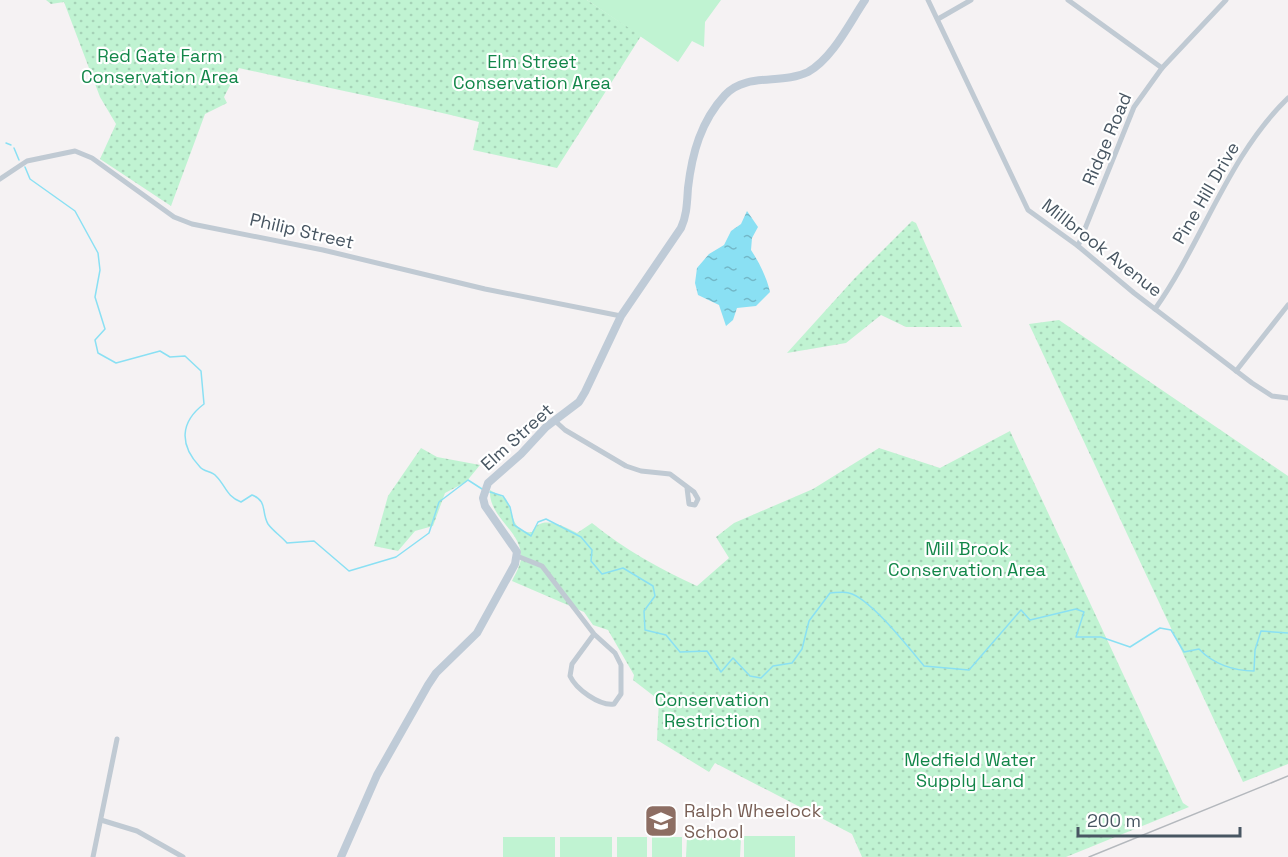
<svg xmlns="http://www.w3.org/2000/svg" width="1288" height="857" font-family="'Space Grotesk',sans-serif">
  <defs>
    <pattern id="park-dots" width="8" height="8" patternUnits="userSpaceOnUse" patternTransform="scale(1.5)"><rect width="8" height="8" fill="#c0f3d2"/><path d="M2 2h.1M6 6h.1" fill="none" stroke="#a6d2b7" stroke-width="1.8" stroke-linecap="round"/></pattern>
    <pattern id="water-ripples" width="26" height="14" patternUnits="userSpaceOnUse" patternTransform="scale(1.5)"><rect width="26" height="14" fill="#8ae0f3"/><path d="M2 4q2-2 4 0t4 0M15 11q2-2 4 0t4 0" fill="none" stroke="#73b8c8"/></pattern>
  </defs>
  <rect width="100%" height="100%" fill="#f5f2f3"/>
  <g fill="#c0f3d2">
    <path d="M587,0H721L705,22L704,47L692,41L678,62Z"/>
    <rect x="744" y="836" width="51" height="21"/>
    <rect x="503" y="837" width="52" height="20"/>
    <rect x="560" y="837" width="52" height="20"/>
    <rect x="617" y="837" width="30" height="20"/>
    <rect x="652" y="837" width="30" height="20"/>
    <path d="M687,837L741,838L740,857H686Z"/>
  </g>
  <g fill="url(#park-dots)">
    <path d="M46,0H587L641,36L557,168L473,150L479,122C399,102 319,86 239,68L224,97L227,103L205,114L171,206L100,159L116,124L100,97L64,2L51,4Z"/>
    <path d="M912,221L916,223L962,327H906L881,315L846,343L787,353L854,279Z"/>
    <path d="M1059,320L1288,476V764L1243,782L1029,324Z"/>
    <path d="M1010,431L1183,803L1189,807L1066,857H862L852,834L715,763L709,772L657,740L659,700L633,680L634,675L608,630L593,625L584,612L512,581C515,575 520,566 521,559C523,531 488,518 490,490L506,499C513,513 513,534 532,532C541,514 563,526 577,533L592,523C624,549 660,569 697,586L729,558L716,537L734,523L813,489L879,448L940,468Z"/>
    <path d="M421,448L437,457L480,465L466,482L445,493L433,526L415,531L398,551L374,546L388,496Z"/>
  </g>
  <path fill="url(#water-ripples)" d="M747,211L758,227L752,238L751,250C759,262 767,278 770,292L756,306L737,308L733,320L726,326L719,305L698,295L695,283L697,268L709,254L724,245L731,231L741,224Z"/>
  <g fill="none" stroke-linecap="round" stroke-linejoin="round">
    <g stroke="#8ae0f3" stroke-width="1.5">
      <path d="M6,143L11,145"/>
      <path d="M14,148L19,160"/>
      <path d="M25,167L30,179L75,211L98,253L100,270L95,297L105,329L95,340L98,353L116,363L160,351L170,357L185,356L201,371L204,404C180,422 179,445 200,467C204,472 212,471 216,476C226,486 226,496 241,502L252,495C268,501 261,512 268,524C273,531 282,537 287,543L314,541L349,571L396,557L429,533L439,502L468,480L482,489"/>
      <path d="M490,492L503,496L510,507L514,525L531,536L538,522L546,519L581,537L592,550L591,561L602,574L623,568L653,586L655,596L644,611L645,630L666,635L680,652L707,651L721,672L733,658L750,676L761,678L773,666L792,663L802,649L809,621L830,593C835,593 843,591 849,593C870,598 909,648 924,666L969,670L1021,610L1030,620L1076,609L1084,612L1076,637H1101L1130,647L1160,628L1171,630L1184,652L1199,649C1213,664 1234,671 1254,671L1255,650L1261,631L1288,633"/>
    </g>
    <g stroke="#c0cad3" stroke-width="5">
      <path d="M928,0L1028,210L1078,246L1134,293L1252,383L1272,396L1288,398"/>
      <path d="M1068,0L1162,68"/>
      <path d="M938,19L971,0"/>
      <path d="M0,179L27,161L75,151L92,158L174,217L192,224L323,250L485,289L621,316"/>
      <path d="M1078,246L1134,107L1162,68L1226,0"/>
      <path d="M1155,309C1203,241 1228,156 1288,98"/>
      <path d="M1236,371L1288,305"/>
      <path d="M554,420L565,430L626,466L641,471L670,474L694,492L698,499L695,505L689,504L687,488"/>
      <path d="M517,556L542,566L594,634L615,653L621,665V694L614,704C599,706 576,689 570,676L572,664L594,634"/>
      <path d="M101,820L137,831L183,857"/>
      <path d="M93,857L117,739"/>
    </g>
    <path stroke="#bfcbd7" stroke-width="8" d="M341,857L377,775L428,685L436,673L477,633L515,564L517,552L485,506L483,498L488,483L521,454L546,427L579,402L585,392L621,316L681,228C687,215 687,202 688,188C692,153 701,121 725,95C746,72 782,85 808,72C833,58 850,22 865,0"/>
    <path stroke="#b4b8bd" stroke-width="1.5" d="M1089,857L1288,776"/>
  </g>
  <defs>
    <symbol id="school-square" viewBox="-11 -11 22 22"><rect x="-9" y="-9" width="18" height="18" rx="4" fill="#8d6e63" stroke="#fff"/><path d="M0-5L7-2L0 1L-7-2ZM-4 1L0 2.5L4 1V4Q0 6-4 4Z" fill="#fff"/></symbol>
  </defs>
  <g fill-rule="evenodd">
    <use href="#school-square" x="642" y="802" width="38" height="38"/>
  </g>
  <g text-anchor="middle" stroke-width="4.5" stroke-linejoin="round" paint-order="stroke">
    <g font-size="18" fill="#118648" stroke="#fff">
      <text x="160" y="62">Red Gate Farm<tspan x="160" dy="21">Conservation Area</tspan></text>
      <text x="532" y="68">Elm Street<tspan x="532" dy="21">Conservation Area</tspan></text>
      <text x="967" y="555">Mill Brook<tspan x="967" dy="21">Conservation Area</tspan></text>
      <text x="712" y="706">Conservation<tspan x="712" dy="21">Restriction</tspan></text>
      <text x="970" y="766">Medfield Water<tspan x="970" dy="21">Supply Land</tspan></text>
    </g>
    <g font-size="18" fill="#485662" stroke="#fff">
      <text transform="translate(1107 139) rotate(-67)" y="6">Ridge Road</text>
      <text transform="translate(1206 193) rotate(-60)" y="6">Pine Hill Drive</text>
      <text transform="translate(302 231) rotate(13)" y="6">Philip Street</text>
      <text transform="translate(1102 248) rotate(38)" y="6">Millbrook Avenue</text>
      <text transform="translate(517 437) rotate(-42)" y="6">Elm Street</text>
    </g>
    <g font-size="18" fill="#785e54" stroke="#fff" text-anchor="start">
      <text x="684" y="817">Ralph Wheelock<tspan x="684" dy="21">School</tspan></text>
    </g>
  </g>
  <path d="M1078 827v9h162v-9" fill="none" stroke="#485662" stroke-width="3"/>
  <text x="1087" y="827" font-size="18" fill="#485662" stroke="#ffffff" stroke-width="4.5" paint-order="stroke">200 m</text>
</svg>
